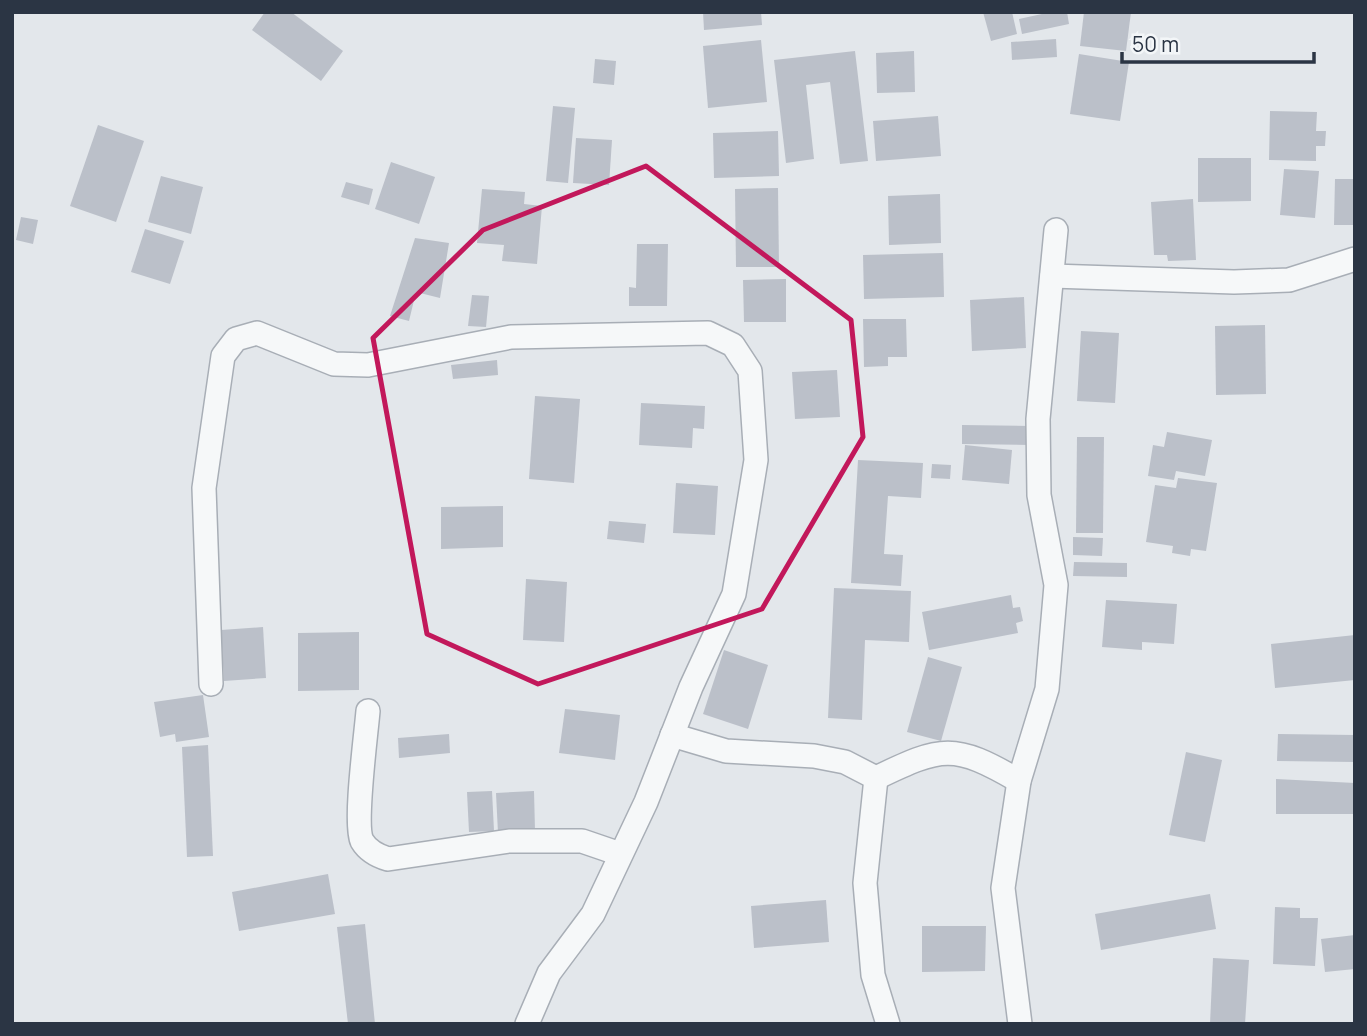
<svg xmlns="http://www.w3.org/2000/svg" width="1367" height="1036" font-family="Manrope,sans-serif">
  <rect width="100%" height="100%" fill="#e3e7eb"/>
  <g fill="#bbc0c9">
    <path d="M265,12H291L343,51L321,81L252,30Z"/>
    <path d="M703,12H761L762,25L704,30Z"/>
    <path d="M983,12H1012L1017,34L991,41Z"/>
    <path d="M1051,12H1067L1069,24L1022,34L1019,19Z"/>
    <path d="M1084,12H1131L1126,51L1080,46Z"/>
    <path d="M1056,39L1057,57L1012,60L1011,42Z"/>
    <path d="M761,40L767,102L708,108L703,46Z"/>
    <path d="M855,51L868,161L840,164L830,82L806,85L814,159L786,163L774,60Z"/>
    <path d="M914,51L915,92L877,93L876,53Z"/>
    <path d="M1079,54L1129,62L1120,121L1070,114Z"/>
    <path d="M595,59L616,61L614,85L593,83Z"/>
    <path d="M553,106L575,108L568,183L546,181Z"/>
    <path d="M1270,111L1317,112L1316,131H1326L1325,146H1316V161L1269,160Z"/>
    <path d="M938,116L941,156L876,161L873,121Z"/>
    <path d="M98,125L144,141L116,222L70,206Z"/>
    <path d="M778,131L779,176L714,178L713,133Z"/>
    <path d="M576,138L612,140L609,185L573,183Z"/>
    <path d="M1198,158H1251V201L1198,202Z"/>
    <path d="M391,162L435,177L419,224L375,209Z"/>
    <path d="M1284,169L1319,171L1315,218L1280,215Z"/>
    <path d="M161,176L203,187L191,234L148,222Z"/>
    <path d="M1335,179H1355V225H1334Z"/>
    <path d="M346,182L373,189L369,205L341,197Z"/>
    <path d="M778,188L779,267H736L735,189Z"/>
    <path d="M482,189L525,192L524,204L542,206L537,264L502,261L504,245L477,243Z"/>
    <path d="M940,194L941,243L889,245L888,196Z"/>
    <path d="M1193,199L1196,260L1168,261L1167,255H1154L1151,202Z"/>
    <path d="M21,217L38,220L33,244L16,240Z"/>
    <path d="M145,229L184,241L170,284L131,272Z"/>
    <path d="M415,238L449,243L440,298L416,292L409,321L390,316Z"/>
    <path d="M637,244H668L667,306H629V287L636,288Z"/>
    <path d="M943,253L944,297L864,299L863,255Z"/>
    <path d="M786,279V322H744L743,280Z"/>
    <path d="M472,295L489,296L486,327L468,326Z"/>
    <path d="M1024,297L1026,348L972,351L970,300Z"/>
    <path d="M863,319H906L907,357H888V366L864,367Z"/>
    <path d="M1265,325L1266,394L1216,395L1215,326Z"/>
    <path d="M1081,331L1119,333L1115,403L1077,401Z"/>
    <path d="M497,360L498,375L453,379L451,365Z"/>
    <path d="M837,370L840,417L795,419L792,372Z"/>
    <path d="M535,396L580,399L574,483L529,479Z"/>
    <path d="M641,403L705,406L704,429L693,428L692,448L639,445Z"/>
    <path d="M962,425L1030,426V445L962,444Z"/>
    <path d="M1167,432L1212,440L1205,476L1176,471L1174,480L1148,476L1153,445L1164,447Z"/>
    <path d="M1077,437H1104L1103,533H1076Z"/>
    <path d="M965,445L1012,450L1009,484L962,480Z"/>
    <path d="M858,460L923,463L921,498L888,496L884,554L903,555L901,586L851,583Z"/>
    <path d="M932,464L951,465L950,479L931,478Z"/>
    <path d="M1178,478L1217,483L1206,551L1191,549L1190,556L1172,553L1173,546L1146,542L1155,485L1176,488Z"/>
    <path d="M676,483L718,486L715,535L673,533Z"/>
    <path d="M503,506V547L441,549V507Z"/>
    <path d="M609,521L646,524L644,543L607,539Z"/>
    <path d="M1073,537L1103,538L1102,556L1073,555Z"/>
    <path d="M1074,562L1127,563V577L1073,576Z"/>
    <path d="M526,579L567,582L564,642L523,640Z"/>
    <path d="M834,588L911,591L909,642L865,640L862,720L828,718Z"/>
    <path d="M1011,595L1013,608L1020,607L1023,621L1016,623L1018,633L929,650L922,612Z"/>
    <path d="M1106,600L1177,604L1174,644L1142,642V650L1102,647Z"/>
    <path d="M263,627L266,678L224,681L221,630Z"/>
    <path d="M359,632V690L298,691V633Z"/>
    <path d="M1355,635V680L1275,688L1271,644Z"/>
    <path d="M724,650L768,665L748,729L703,714Z"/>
    <path d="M928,657L962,667L941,741L907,732Z"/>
    <path d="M203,695L209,737L176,742L175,734L160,737L154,702Z"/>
    <path d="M565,709L620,715L615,760L559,753Z"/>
    <path d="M449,734L450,753L399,758L398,738Z"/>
    <path d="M1278,734L1355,735V762L1277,761Z"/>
    <path d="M208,745L213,856L187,857L182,747Z"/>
    <path d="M1186,752L1222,760L1205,842L1169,835Z"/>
    <path d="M1276,779L1355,783V814H1276Z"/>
    <path d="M492,791L494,831L469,832L467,792Z"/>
    <path d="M534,791L535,831L498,833L496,793Z"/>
    <path d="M328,874L335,914L239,931L232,892Z"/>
    <path d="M1210,894L1216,929L1101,950L1095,914Z"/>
    <path d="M826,900L829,942L754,948L751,906Z"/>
    <path d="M1275,907L1300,908V918H1318L1315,966L1273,964Z"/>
    <path d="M365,924L375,1024H348L337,927Z"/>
    <path d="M922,926H986L985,971L922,972Z"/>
    <path d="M1355,935V969L1325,972L1321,939Z"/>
    <path d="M1213,958L1249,960L1245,1024H1210Z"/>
  </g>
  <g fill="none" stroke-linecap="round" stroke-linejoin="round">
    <defs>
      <g id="minor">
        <path d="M1052,276L1234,282L1289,280L1355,259"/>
        <path d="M211,684L204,488L223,356L236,339L257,333L334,364L368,365L511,337L708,333L733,345L750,371L756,460L734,594L691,687L646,802L593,914L549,973L527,1024"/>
        <path d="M368,711C366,735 354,824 362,841C368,851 378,856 388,859L509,841H582L620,854"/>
        <path d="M672,735L726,751L814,756L845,762L876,778"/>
        <path d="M876,778L865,883L873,975L888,1024"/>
        <path d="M876,778C942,746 954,743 1019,781"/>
        <path d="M1020,1024L1003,888L1019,781L1047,689L1056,585L1039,495L1038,419L1056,230"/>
      </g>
    </defs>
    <use href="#minor" stroke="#a8aeb6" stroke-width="26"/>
    <use href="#minor" stroke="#f6f8f9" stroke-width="23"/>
  </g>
  <path fill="none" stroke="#c2185b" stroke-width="5" stroke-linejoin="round" d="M646,166L851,320L863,437L762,609L538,684L427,634L373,338L483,230Z"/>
  <rect width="1367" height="1036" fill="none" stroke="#2b3544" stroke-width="28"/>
  <path d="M1122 52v10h192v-10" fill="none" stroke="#2b3544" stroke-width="3.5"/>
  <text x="1132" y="52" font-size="21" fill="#2b3544" stroke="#f3f6f8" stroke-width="5" paint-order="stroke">50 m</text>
</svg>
